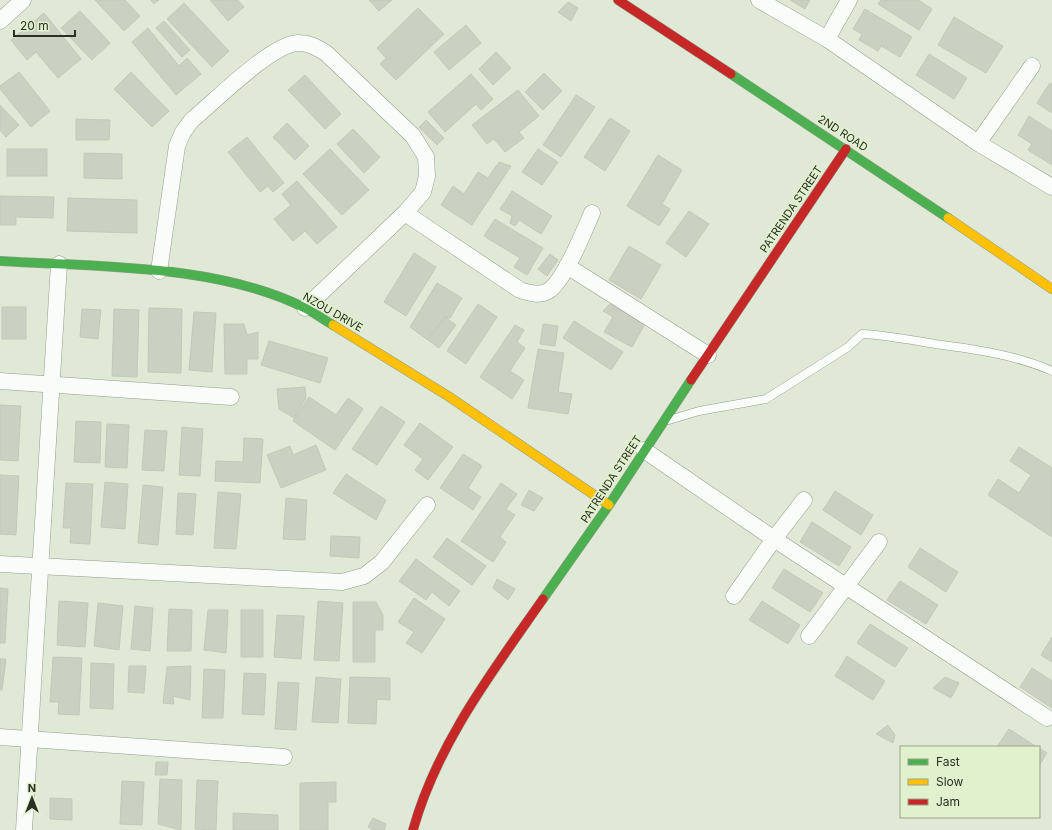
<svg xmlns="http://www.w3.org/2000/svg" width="1052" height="830" font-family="Inter,sans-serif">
  <rect width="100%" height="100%" fill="#e0e9d6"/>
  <g fill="#cad1c2" stroke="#c2c9ba">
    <path d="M95,0H125L140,16L124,31Z"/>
    <path d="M151,0H159L154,4Z"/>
    <path d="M210,0H238L244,7L228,21Z"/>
    <path d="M369,0H392L379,11Z"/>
    <path d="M790,0H810L805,9Z"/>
    <path d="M881,0H918L932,9L919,30L878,4Z"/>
    <path d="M568,2L578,8L571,21L558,12Z"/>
    <path d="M184,3L229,51L212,67L167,19Z"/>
    <path d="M418,8L444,34L396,80L380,64L386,58L377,48Z"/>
    <path d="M865,9L912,37L900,57L881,46L878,51L859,40L862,34L853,29Z"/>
    <path d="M80,11L110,43L92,60L61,28Z"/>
    <path d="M44,13L81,59L58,78L36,52L27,60L11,40Z"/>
    <path d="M954,17L1003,46L986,73L938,45Z"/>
    <path d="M164,21L190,50L182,57L156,28Z"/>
    <path d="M466,25L481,43L449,70L434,52Z"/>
    <path d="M148,28L179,66L187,58L201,74L176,95L132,42Z"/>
    <path d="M496,52L511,68L493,85L479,69Z"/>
    <path d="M929,54L967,78L954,99L916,75Z"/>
    <path d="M19,72L50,111L31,127L0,89V86Z"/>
    <path d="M131,72L169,111L152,127L114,89Z"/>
    <path d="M544,73L562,91L543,110L525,92Z"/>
    <path d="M471,74L493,99L481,110L476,104L445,132L428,112Z"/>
    <path d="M305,75L341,114L325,129L288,90Z"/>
    <path d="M1050,83L1052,84V113L1037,103Z"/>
    <path d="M518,90L539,116L519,132L524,138L505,152L494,139L487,144L472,125Z"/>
    <path d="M576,95L595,107L561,157L543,145Z"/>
    <path d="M0,105L19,125L6,137L0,130Z"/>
    <path d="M1029,116L1052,131V165L1028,150L1032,144L1018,135Z"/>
    <path d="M610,118L630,131L605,171L584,157Z"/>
    <path d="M76,119L110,120L109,140H76Z"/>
    <path d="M426,120L444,138L437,145L419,127Z"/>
    <path d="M287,123L309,146L295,160L273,137Z"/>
    <path d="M353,129L380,157L364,173L337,144Z"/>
    <path d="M247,137L284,183L273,192L268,186L260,192L228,152Z"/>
    <rect x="7" y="149" width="40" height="27"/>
    <path d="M330,149L369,190L342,215L303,174Z"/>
    <path d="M538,149L558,162L542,185L522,172Z"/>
    <path d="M84,153L122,154V179L84,178Z"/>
    <path d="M658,155L682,170L662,204L670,209L659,226L627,206Z"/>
    <path d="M499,162L511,166L472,225L441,205L453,186L464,194L478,172L488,178Z"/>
    <path d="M297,181L337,227L317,244L305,231L293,241L274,219L291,205L282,194Z"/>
    <path d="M512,191L552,216L541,234L519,220L515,226L510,223L512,216L500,209Z"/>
    <path d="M0,196L54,197L53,218L16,217V225H0Z"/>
    <path d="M68,198L137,200V233L67,231Z"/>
    <path d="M689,211L709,224L686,257L666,243Z"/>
    <path d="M495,219L543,248L527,275L514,267L520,258L484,236Z"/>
    <path d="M629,246L661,265L641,299L609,280Z"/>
    <path d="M414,253L436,267L406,316L384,302Z"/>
    <path d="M550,254L558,260L547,276L538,269Z"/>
    <path d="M437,283L462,298L450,318L445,317L428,340L410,327Z"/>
    <path d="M478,304L497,317L466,364L447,351Z"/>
    <path d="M610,304L645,324L632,347L604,332L613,317L603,311Z"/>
    <rect x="2" y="307" width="24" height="32"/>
    <path d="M149,308L182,309L181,373L148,372Z"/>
    <path d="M82,309L101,310L98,339L80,337Z"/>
    <path d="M114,309L139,310L137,377L112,376Z"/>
    <path d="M194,312L216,313L212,372L189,370Z"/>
    <path d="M445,317L456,325L439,348L428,340Z"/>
    <path d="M574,321L623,352L611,370L563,338Z"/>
    <path d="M224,324H244L247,335L258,332V359H247V374H225Z"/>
    <path d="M543,324L558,326L555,346L540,344Z"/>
    <path d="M515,325L524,330L517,342L525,348L510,371L524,380L512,399L480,377Z"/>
    <path d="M269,341L328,358L320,383L261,365Z"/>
    <path d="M538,349L564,353L558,392L572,394L568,414L528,408Z"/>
    <path d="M305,387L306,398L294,418L279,409L277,389Z"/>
    <path d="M309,397L336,415L348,398L363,409L335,450L293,421Z"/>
    <path d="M0,405L21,406L18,461L0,460Z"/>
    <path d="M381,406L405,422L377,465L352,449Z"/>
    <path d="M76,421L101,422L100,463L74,462Z"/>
    <path d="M420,423L453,447L428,480L415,470L423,459L404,445Z"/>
    <path d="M107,424L129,425L127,468L105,467Z"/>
    <path d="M182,427L203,429L200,476L179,475Z"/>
    <path d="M145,430L167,431L164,471L142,470Z"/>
    <path d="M244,438L263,439L260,483L215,481L216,461L243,462Z"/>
    <path d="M316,445L326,470L281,488L267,455L290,446L293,455Z"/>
    <path d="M1019,447L1052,468V537L988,495L998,479L1019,493L1031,475L1010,461Z"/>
    <path d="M463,454L482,466L468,488L481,497L473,510L440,488Z"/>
    <path d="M346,474L386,500L376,520L333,493Z"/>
    <path d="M0,475L19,476L16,535L0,534Z"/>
    <path d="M105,482L128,484L125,529L101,527Z"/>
    <path d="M66,483L93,484L90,544L70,543L71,528H63Z"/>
    <path d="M501,483L517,494L506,509L515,515L500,537L506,542L493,562L461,541Z"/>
    <path d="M143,485L163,487L158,545L138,543Z"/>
    <path d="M529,490L543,498L534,511L521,505Z"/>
    <path d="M835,491L873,515L861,535L823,510Z"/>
    <path d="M218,492L241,494L236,549L214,548Z"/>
    <path d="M178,493L196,494L193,535L176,534Z"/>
    <path d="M286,498L307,500L305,540L283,539Z"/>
    <path d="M812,522L851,547L839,566L800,542Z"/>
    <path d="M331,536L360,537L359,558L330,556Z"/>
    <path d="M447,538L486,566L472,585L433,557Z"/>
    <path d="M920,548L958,572L946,592L908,567Z"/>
    <path d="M416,559L460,591L449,606L432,592L426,600L399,581Z"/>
    <path d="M784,569L823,593L810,612L772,588Z"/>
    <path d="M497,579L515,589L508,600L493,588Z"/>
    <path d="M900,581L938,605L926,624L887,600Z"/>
    <path d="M0,588L8,589L5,643H0Z"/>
    <path d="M414,598L445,619L422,653L406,643L414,632L398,622Z"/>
    <path d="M59,601L88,603L85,647L57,645Z"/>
    <path d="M318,601L343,603L339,661L314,660Z"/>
    <path d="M762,601L800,625L788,644L749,620Z"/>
    <path d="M353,602H376L383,615V630H375V662H353Z"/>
    <path d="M98,603L123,606L119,650L94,646Z"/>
    <path d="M135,606L153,608L150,651L131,649Z"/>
    <path d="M169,609L192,610L191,651H167Z"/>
    <path d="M208,610H228L226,653L204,650Z"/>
    <rect x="241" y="610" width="22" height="47"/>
    <path d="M277,615L304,616L301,659L274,657Z"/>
    <path d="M870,624L908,648L895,667L857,643Z"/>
    <path d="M1052,637V662L1041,655Z"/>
    <path d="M847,656L885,681L873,700L835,676Z"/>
    <path d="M53,657L82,658L79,715L58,714L59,702H50Z"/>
    <path d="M0,659H6L2,690H0Z"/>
    <path d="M91,663L114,664L113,709L90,708Z"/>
    <path d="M129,666H146L144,693L128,692Z"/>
    <path d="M191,666L190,700L173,696L174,704L163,703L167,667Z"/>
    <path d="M1032,668L1052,681V708L1020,687Z"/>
    <path d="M204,669L225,670L223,718H202Z"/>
    <path d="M244,673L266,674L264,715L242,714Z"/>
    <path d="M316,677L341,679L338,723L312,722Z"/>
    <path d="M350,677L390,678V700L377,699L376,724L348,723Z"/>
    <path d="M945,677L959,683L951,698L933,688Z"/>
    <path d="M278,682L299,683L296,730L275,729Z"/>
    <path d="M888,725L895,735L893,743L876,734Z"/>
    <path d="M1009,729L1037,747H997Z"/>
    <path d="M1039,748L1047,753L1039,766Z"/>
    <path d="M156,762H168L167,775H155Z"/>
    <path d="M160,779L182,780L181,830L158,824Z"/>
    <path d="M197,780L218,781L216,830L195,829Z"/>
    <path d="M122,781L144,782L142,825L120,824Z"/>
    <path d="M336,782V802H328V830H300V783Z"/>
    <path d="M50,798L72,799V820L50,819Z"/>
    <path d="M233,813L278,815V830H233Z"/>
    <path d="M373,818L386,824L384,830H373L368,827Z"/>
  </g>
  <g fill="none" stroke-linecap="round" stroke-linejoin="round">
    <defs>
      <path id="lane" d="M669,420L699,411L766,399L848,347L862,334C886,335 911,340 935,344C974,349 1016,355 1052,371"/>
      <g id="street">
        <path d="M759,0L827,39L978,143L1052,187"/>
        <path d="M0,21L23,0"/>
        <path d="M827,39L849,0"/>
        <path d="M978,143L1032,66"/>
        <path d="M405,213L520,290C529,293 540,296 548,291C564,282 584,231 592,213"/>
        <path d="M567,266L708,355"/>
        <path d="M159,271L177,146L183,132L192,120C214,102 271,44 298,43C309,43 316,47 326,53L413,136L426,157L427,176L423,192L405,213L305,308"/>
        <path d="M0,381L231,397"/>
        <path d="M644,450L774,539L1047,718"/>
        <path d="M0,564L342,582L364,576L382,562L427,505"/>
        <path d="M734,596L774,539L804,500"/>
        <path d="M809,636L879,542"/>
        <path d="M0,737L284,757"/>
        <path d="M24,830L59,264"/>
      </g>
      <g id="fast">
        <path d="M731,74L948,218"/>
        <path d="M0,261C96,267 218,264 305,308C315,313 324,320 333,325"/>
        <path d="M543,599L609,505L691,380"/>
      </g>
      <g id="slow">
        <path d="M948,218L1052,289"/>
        <path d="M333,325L448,396L609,505"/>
      </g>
      <g id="jam">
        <path d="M618,0L731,74"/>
        <path d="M691,380L846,149"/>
        <path d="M413,830C437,744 492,672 543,599"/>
      </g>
    </defs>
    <use href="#lane" stroke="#959c8e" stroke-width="9"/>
    <use href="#street" stroke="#959c8e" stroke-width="17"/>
    <use href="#fast" stroke="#959c8e" stroke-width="10"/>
    <use href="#slow" stroke="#959c8e" stroke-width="10"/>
    <use href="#jam" stroke="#959c8e" stroke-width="10"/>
    <use href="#lane" stroke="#fafcf9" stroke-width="8"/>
    <use href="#street" stroke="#fafcf9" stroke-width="16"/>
    <use href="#fast" stroke="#4caf50" stroke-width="9"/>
    <use href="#slow" stroke="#ffc107" stroke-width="9"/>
    <use href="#jam" stroke="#c62828" stroke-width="9"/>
  </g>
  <g text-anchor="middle" stroke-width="3.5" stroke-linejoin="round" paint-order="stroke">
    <g font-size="11" fill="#292f22" stroke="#e1f1ce">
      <text transform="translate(843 133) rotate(33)" y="4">2ND ROAD</text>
      <text transform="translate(791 209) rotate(-56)" y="4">PATRENDA STREET</text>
      <text transform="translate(333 312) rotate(30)" y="4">NZOU DRIVE</text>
      <text transform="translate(611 479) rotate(-57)" y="4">PATRENDA STREET</text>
    </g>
  </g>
  <rect x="900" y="746" width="140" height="72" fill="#e1f1ce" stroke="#97a389"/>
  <rect x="908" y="759" width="20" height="6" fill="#4caf50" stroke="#97a389"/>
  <text x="936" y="766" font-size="12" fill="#292f22">Fast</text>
  <rect x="908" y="779" width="20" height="6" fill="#ffc107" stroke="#97a389"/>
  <text x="936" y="786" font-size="12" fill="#292f22">Slow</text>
  <rect x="908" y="799" width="20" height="6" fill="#c62828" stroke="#97a389"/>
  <text x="936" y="806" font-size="12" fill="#292f22">Jam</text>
  <g transform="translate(32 798)" stroke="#e1f1ce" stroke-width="3" paint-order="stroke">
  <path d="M0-3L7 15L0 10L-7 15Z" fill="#292f22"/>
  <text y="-6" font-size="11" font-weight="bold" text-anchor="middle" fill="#292f22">N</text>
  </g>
  <path d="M14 30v6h61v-6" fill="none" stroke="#292f22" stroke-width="2"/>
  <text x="20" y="30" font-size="12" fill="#292f22" stroke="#e1f1ce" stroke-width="3" paint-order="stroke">20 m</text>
</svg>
